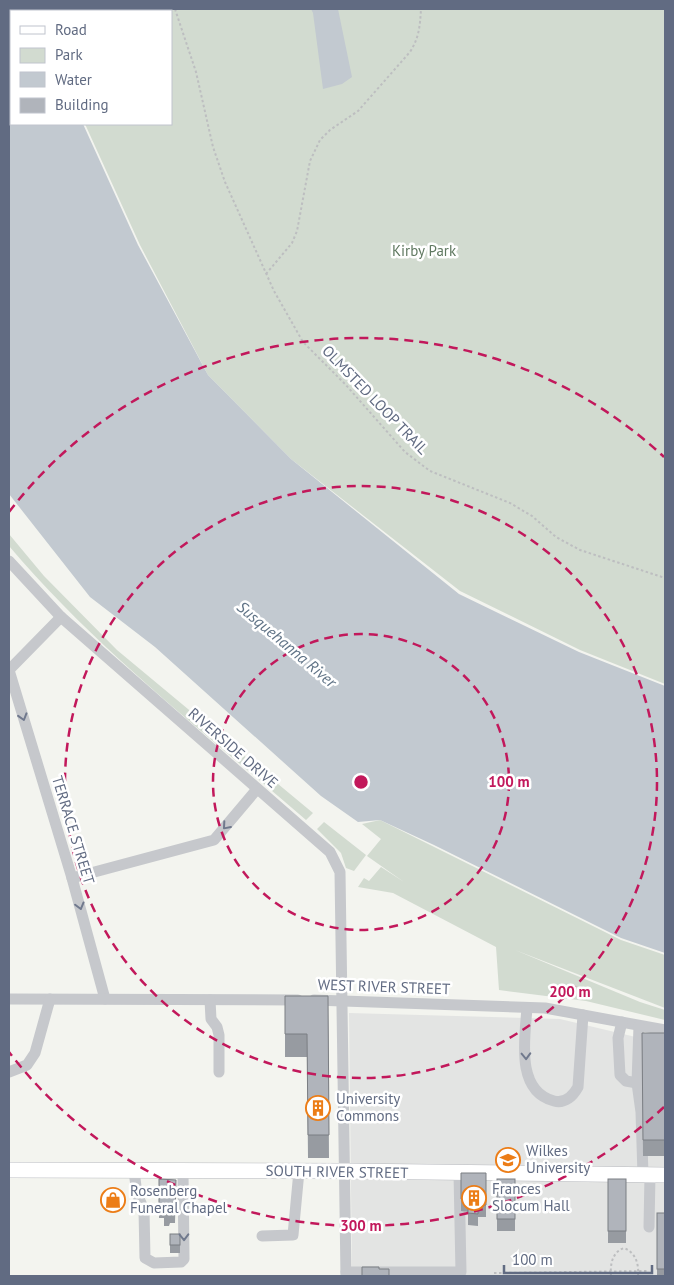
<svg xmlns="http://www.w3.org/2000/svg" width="674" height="1285" font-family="'PT Sans',sans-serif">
  <rect width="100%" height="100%" fill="#f3f4ef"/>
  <path fill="#e3e4e3" d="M349,1013L560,1019L665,1044V1276H352Z"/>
  <g fill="#d2dbd0">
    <path d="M44,9H665V684L580,650L460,591L291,459L208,375L140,245L85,124H171V11H45Z"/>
    <path d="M9,534L44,576L117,650L313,813L306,820C204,732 96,649 9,546Z"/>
    <path d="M380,820L621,940L665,955V1008L515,950L640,1002L665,1010V1020L586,1001L499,990L496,947L393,893L358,887L364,878L369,881L381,867L404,882L367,856L381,839L362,824Z"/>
    <path d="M324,822L366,855L354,871L346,868L341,853L317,829Z"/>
  </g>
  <g fill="#c2c9d0">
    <path d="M9,9H42L43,11H11V124H83L138,245L208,375L291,459L459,594L579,652L665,686V953L621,938L434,845L380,820L358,822L321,796L155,647L90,597L9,494Z"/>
    <path d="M311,9H338L352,77L342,84L323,89L313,13Z"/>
  </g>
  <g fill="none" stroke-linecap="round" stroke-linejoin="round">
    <defs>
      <path id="major" d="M9,1170L346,1171L665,1175"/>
    </defs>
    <use href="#major" stroke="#b8babf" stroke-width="16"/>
    <g stroke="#bdbec0" stroke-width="2" stroke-dasharray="2.5 2.5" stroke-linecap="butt">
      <path d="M175,9L196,72L213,147L225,182L274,291L303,342L345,384L405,452L430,471L510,503L532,516L556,537L580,550L665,578"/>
      <path d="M266,274L292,243L297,231L310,161L320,140L330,130L358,111L410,52C419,38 420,26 421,9"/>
      <path d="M494,1273L649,1271"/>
      <path d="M611,1276C610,1265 612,1252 624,1248C636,1253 639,1264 638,1276"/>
    </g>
    <g stroke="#c6c8cc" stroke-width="11">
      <path d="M9,561L61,617L330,852L340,872L346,1276"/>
      <path d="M9,670L72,878L105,999"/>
      <path d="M9,670L61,617"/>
      <path d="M72,878L214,840L257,789"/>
      <path d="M9,999L298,1000"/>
      <path d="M210,1000L211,1019L217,1027L219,1035V1072"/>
      <path d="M314,1000L545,1008L665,1030"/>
      <path d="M527,1008C525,1037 515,1091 554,1101C565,1104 573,1096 578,1087L583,1015"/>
      <path d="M622,1022L618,1038L620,1075L626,1081L637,1083"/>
      <path d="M639,1026L637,1083L641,1112L643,1175"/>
      <path d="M9,1072L27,1065L35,1053L50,999"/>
      <path d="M134,1171L137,1194L144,1210L145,1258L154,1263L181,1262L184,1259L183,1171"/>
      <path d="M649,1227L650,1175"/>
      <path d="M262,1236L293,1235L299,1171"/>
      <path d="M346,1272H461L459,1173"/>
    </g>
    <use href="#major" stroke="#fff" stroke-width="15"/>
  </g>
  <g fill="#979ba1">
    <path d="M285,996H328L329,1158H308L307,1057H285Z"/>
    <path d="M642,1033H665V1156H643Z"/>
    <path d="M461,1173H486V1217H478V1226L468,1225V1212L461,1211Z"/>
    <path d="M159,1179L176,1180L175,1223H170L169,1226H164V1218H159Z"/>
    <rect x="497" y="1179" width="18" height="52"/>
    <rect x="608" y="1179" width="18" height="64"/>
    <rect x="657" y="1213" width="8" height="63"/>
    <rect x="170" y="1234" width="10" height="19"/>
  </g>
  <g fill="#b0b4bb" stroke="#7b7e83">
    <path d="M285,996H328L329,1135H308L307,1034H285Z"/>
    <path d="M642,1033H665V1140H643Z"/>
    <path d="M461,1173H486V1205H478V1214L468,1213V1199H461Z"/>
    <path d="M159,1179L176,1180L175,1211H170L169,1214H164V1206H159Z"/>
    <rect x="497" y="1179" width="18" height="40"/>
    <rect x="608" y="1179" width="18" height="52"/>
    <rect x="657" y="1213" width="8" height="56"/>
    <rect x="170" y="1234" width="10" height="11"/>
    <path d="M362,1267H379V1269H389V1276H362Z"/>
  </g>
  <defs><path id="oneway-chevron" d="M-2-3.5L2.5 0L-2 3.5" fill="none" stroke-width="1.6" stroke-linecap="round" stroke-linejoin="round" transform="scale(1.25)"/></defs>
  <g stroke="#70798d">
    <use href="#oneway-chevron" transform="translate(23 717) rotate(73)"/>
    <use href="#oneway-chevron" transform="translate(226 826) rotate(131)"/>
    <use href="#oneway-chevron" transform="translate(80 906) rotate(75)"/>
    <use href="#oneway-chevron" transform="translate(526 1056) rotate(88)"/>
    <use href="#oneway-chevron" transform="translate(184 1237) rotate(89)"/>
  </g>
  <g fill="none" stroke="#c2185b" stroke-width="2.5" stroke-dasharray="9 6">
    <circle cx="361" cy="782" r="148"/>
    <circle cx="361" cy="782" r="296"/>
    <path d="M664 1107A444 444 0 0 1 9 1052M9 512A444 444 0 0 1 664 457"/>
  </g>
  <defs>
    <symbol id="building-ring" viewBox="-11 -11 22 22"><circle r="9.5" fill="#fff" stroke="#ec7d17" stroke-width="1.5"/><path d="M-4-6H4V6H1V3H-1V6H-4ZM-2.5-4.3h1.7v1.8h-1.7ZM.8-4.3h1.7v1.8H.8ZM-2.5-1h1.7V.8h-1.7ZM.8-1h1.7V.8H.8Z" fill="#ec7d17"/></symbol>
    <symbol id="university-ring" viewBox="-11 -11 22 22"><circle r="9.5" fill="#fff" stroke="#ec7d17" stroke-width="1.5"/><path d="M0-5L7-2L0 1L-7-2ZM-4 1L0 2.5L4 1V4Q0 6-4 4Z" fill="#ec7d17"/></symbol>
    <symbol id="shop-ring" viewBox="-11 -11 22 22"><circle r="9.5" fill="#fff" stroke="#ec7d17" stroke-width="1.5"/><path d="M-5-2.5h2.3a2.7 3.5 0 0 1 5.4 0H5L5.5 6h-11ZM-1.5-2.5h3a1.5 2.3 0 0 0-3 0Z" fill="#ec7d17"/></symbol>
  </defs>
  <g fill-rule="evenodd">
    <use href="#building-ring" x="304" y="1094" width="28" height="28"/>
    <use href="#university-ring" x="494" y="1146" width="28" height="28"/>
    <use href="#building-ring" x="460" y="1184" width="28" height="28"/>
    <use href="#shop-ring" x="99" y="1186" width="28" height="28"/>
  </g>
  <g text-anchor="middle" stroke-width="5" stroke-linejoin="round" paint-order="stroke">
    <g font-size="15" fill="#607961" stroke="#fff">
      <text x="424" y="256">Kirby Park</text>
    </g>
    <g font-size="15" fill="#616b82" stroke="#fff">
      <text transform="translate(375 400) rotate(46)" y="5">OLMSTED LOOP TRAIL</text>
      <text transform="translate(233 748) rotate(41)" y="5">RIVERSIDE DRIVE</text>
      <text transform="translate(73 830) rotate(73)" y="5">TERRACE STREET</text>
      <text transform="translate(384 987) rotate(2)" y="5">WEST RIVER STREET</text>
      <text transform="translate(337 1172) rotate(1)" y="5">SOUTH RIVER STREET</text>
    </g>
    <g font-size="15" fill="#616b82" stroke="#fff" text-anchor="start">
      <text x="336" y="1104">University<tspan x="336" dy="17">Commons</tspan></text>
      <text x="526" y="1156">Wilkes<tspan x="526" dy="17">University</tspan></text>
      <text x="492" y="1194">Frances<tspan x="492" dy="17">Slocum Hall</tspan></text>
      <text x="130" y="1196">Rosenberg<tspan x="130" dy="17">Funeral Chapel</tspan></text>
    </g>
    <g font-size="16" font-style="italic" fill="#617487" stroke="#fff">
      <text transform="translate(287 644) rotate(40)" y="6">Susquehanna River</text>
    </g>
  </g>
  <circle cx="361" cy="782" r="8" fill="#c2185b" stroke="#fff" stroke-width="2.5"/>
  <g font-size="15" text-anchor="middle" font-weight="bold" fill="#c2185b" stroke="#fff" stroke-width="5" stroke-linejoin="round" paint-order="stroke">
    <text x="509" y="787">100 m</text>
    <text x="570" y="997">200 m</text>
    <text x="361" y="1231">300 m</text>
  </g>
  <rect width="674" height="1285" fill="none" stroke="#616b82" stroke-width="20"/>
  <rect x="10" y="10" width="162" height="115" fill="#ffffff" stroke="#c0c4cd"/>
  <rect x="20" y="26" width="25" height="8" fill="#ffffff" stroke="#c0c4cd"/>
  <text x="55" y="35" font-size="15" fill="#616b82">Road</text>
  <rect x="20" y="48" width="25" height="15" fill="#d2dbd0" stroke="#c0c4cd"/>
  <text x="55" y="60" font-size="15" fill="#616b82">Park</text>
  <rect x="20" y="72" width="25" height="15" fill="#c2c9d0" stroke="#c0c4cd"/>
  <text x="55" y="85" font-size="15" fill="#616b82">Water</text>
  <rect x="20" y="98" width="25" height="15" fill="#b0b4bb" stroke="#c0c4cd"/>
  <text x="55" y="110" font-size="15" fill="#616b82">Building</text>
  <path d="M504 1265v8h148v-8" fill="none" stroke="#616b82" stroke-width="2.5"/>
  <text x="512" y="1265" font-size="15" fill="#616b82" stroke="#ffffff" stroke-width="4" paint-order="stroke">100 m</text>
</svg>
